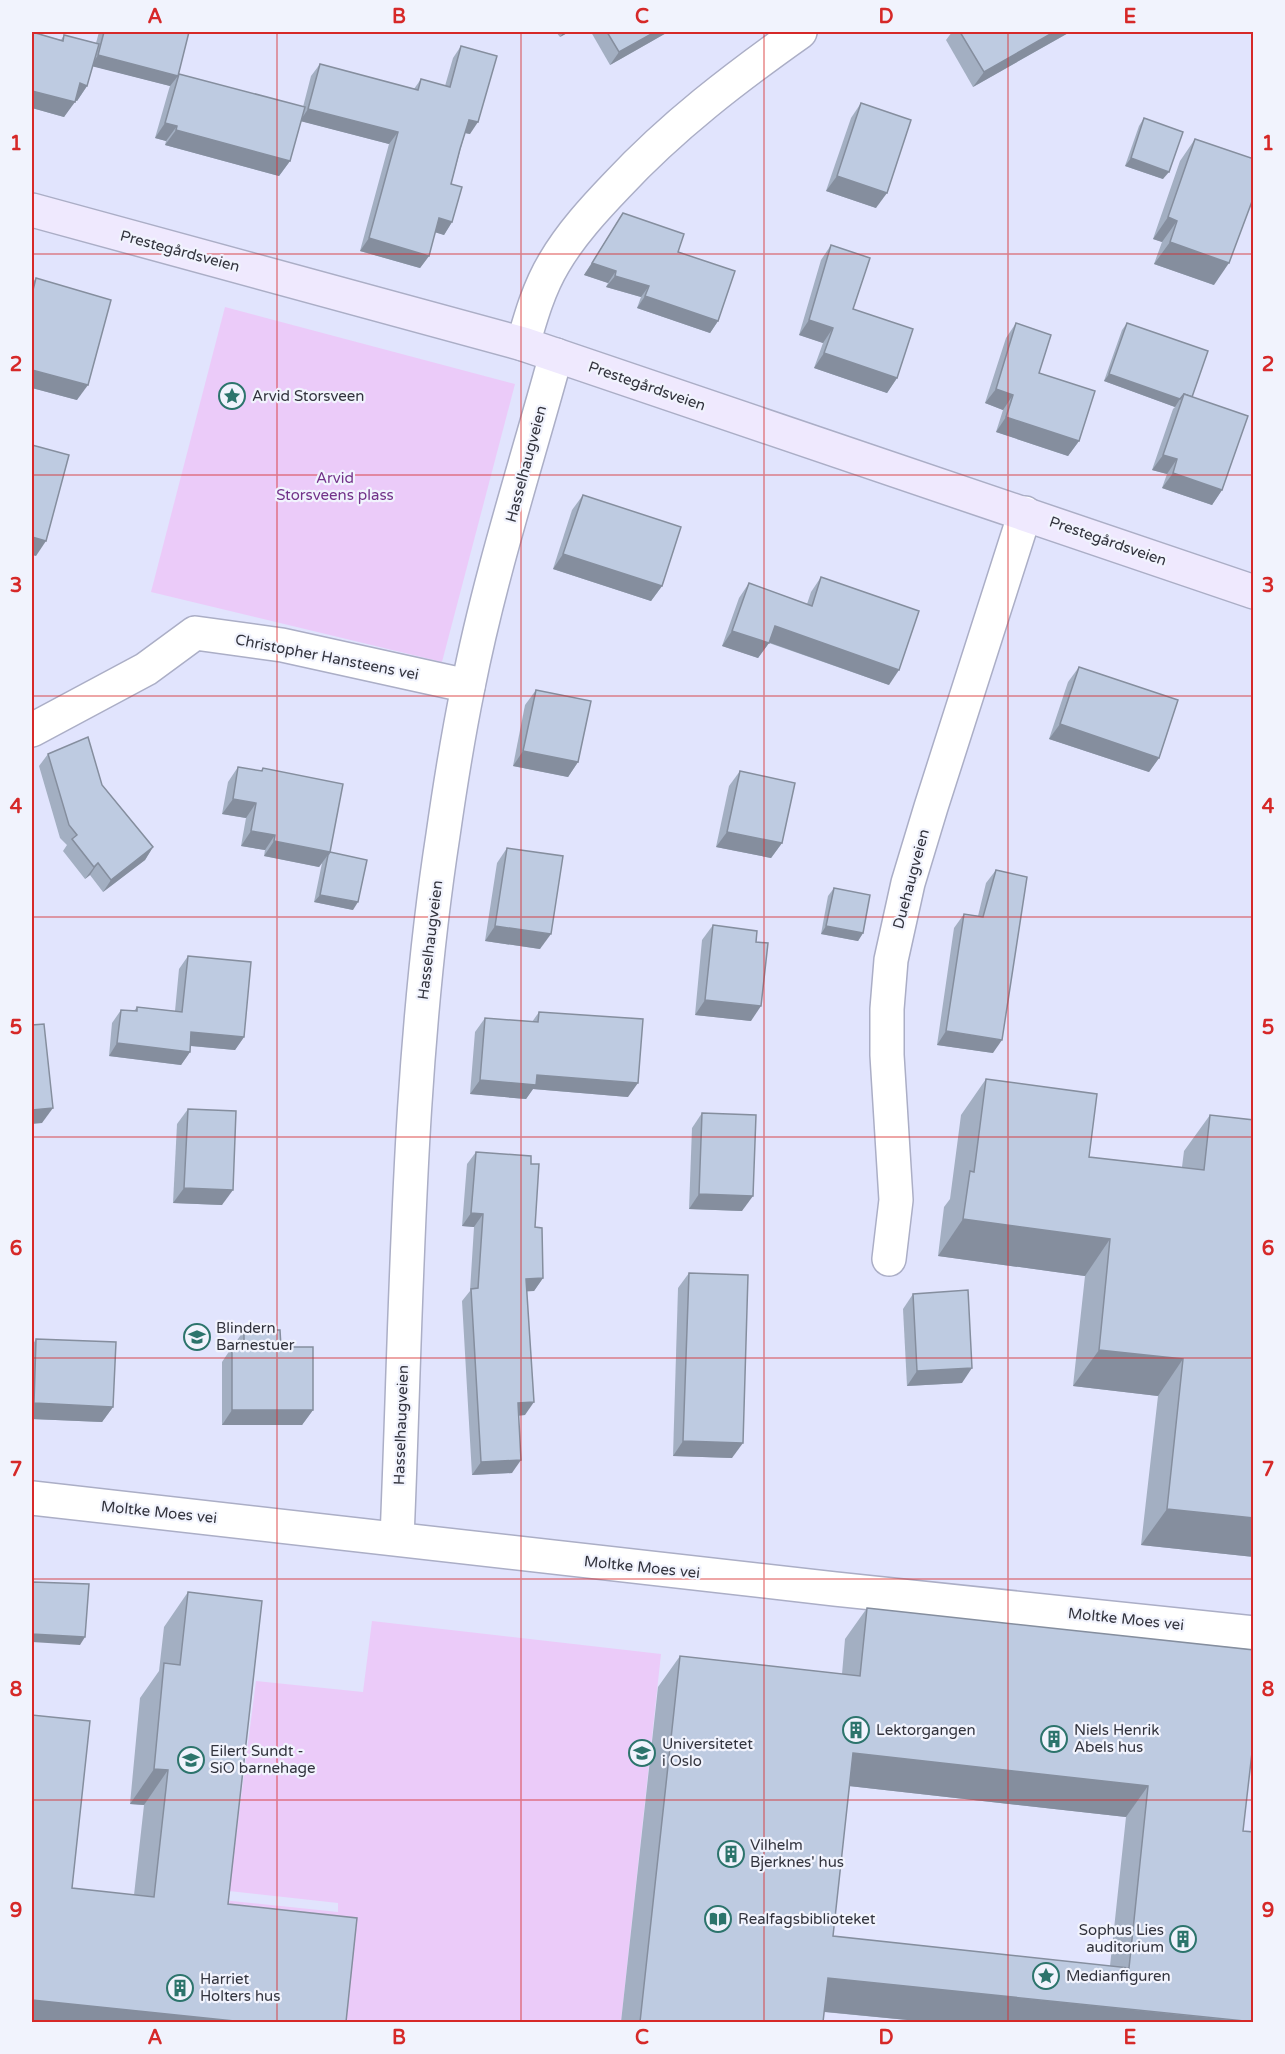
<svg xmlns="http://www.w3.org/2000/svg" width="1285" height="2054" font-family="'Varela Round',sans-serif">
  <rect width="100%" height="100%" fill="#e1e4fd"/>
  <g fill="#ebcbf9">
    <path d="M225,307L515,384L442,662L151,592Z"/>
    <path d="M372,1621L661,1654L621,2022H325L136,1891L338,1912V1903L229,1891L256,1681L363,1692Z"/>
  </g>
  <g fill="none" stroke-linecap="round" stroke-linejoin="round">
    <defs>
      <g id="street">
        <path d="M523,344C531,316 539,288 554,263C571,234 594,209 617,185C672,126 735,78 800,32"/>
        <path d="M32,730L146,669L195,633L282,645L468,686"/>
        <path d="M889,1259L896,1200L887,1055V1009L891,960L908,883L931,807L1025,513"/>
        <path d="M32,1498L835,1589L1254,1633"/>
        <path d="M397,1538C407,1304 407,1068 443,835C450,786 458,736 468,687C490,575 526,465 556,355"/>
      </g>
      <path id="secondary" d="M32,210L523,344L1254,592"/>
    </defs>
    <use href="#street" stroke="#abaec6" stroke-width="36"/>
    <use href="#secondary" stroke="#abaec6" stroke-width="36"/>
    <use href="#street" stroke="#fff" stroke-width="33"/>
    <use href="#secondary" stroke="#efe9fe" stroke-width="33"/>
  </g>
  <g fill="#a3afc2" fill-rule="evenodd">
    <path d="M32,32L61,40L64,35L96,43L99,32H189L178,75L303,107L311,76L320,64L414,89L421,79L445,86L453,58L461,46L470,134L465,133L451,184L452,222L444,235L435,232L429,256L420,268L360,251L389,144L301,121L290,161L279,176L165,145L166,141L155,138L169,89L170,86L93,66L87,86L77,101L75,100L64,117L32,108Z"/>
    <path d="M556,32H569L560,37Z"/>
    <path d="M591,32H668L610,65Z"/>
    <path d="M952,32H1070L973,87L946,40Z"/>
    <path d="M861,103L876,208L826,191L851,118Z"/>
    <path d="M1144,118L1163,179L1125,166L1139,126Z"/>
    <path d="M1195,139L1214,285L1154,264L1162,242L1153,239L1180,161Z"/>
    <path d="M623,213L678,252L718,321L710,333L637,308L641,297L606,287L608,283L584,275Z"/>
    <path d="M831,245L853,309L897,378L887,393L814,368L823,343L799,335L821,260Z"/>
    <path d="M36,278L77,400L32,388V284Z"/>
    <path d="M1016,323L1039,373L1079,441L1068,456L996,432L1003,410L985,403L1006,338Z"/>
    <path d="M1127,323L1192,397L1222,490L1212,505L1162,488L1167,474L1152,470L1173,409L1175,407L1104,381L1122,330Z"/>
    <path d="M583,495L662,586L651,601L553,569L572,510Z"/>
    <path d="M821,577L889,685L769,643L758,658L722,646L739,598L749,583L807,604L811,592Z"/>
    <path d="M1079,667L1159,758L1149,772L1049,739L1068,682Z"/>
    <path d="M536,690L578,762L568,777L513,766L525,705Z"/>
    <path d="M48,754L102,785L153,847L145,860L103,892L90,875L85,879L63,851L67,845L60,838L39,766Z"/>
    <path d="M238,767L261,771L263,768L330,852L353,910L314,902L322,863L319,867L264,856L265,850L241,846L246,818L222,814L228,782Z"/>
    <path d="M740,771L782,843L771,858L716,847L729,786Z"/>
    <path d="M507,848L540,949L485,941L497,863Z"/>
    <path d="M996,870L993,1053L937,1045L954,928L964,914L978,916L986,883Z"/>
    <path d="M834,888L863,933L858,941L821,934L828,896Z"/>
    <path d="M713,925L751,1021L695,1015L702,940Z"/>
    <path d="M188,956L244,1037L235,1050L190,1046V1052L181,1065L109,1056L112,1023L121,1010L134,1011L137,1007L175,1011L179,969Z"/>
    <path d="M539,1012L628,1097L533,1089L526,1099L470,1094L475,1032L485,1018L532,1022Z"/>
    <path d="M986,1079L1089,1157L1182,1167L1184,1151L1210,1115L1254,1120V1557L1141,1545L1158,1396L1073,1386L1085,1276L938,1256L944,1207L950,1199L961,1115Z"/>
    <path d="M188,1109L222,1205L173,1203L177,1124Z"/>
    <path d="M702,1113L742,1211L689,1209L692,1128Z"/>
    <path d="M476,1152L531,1164L535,1227L543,1278L534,1291H527L525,1415L518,1416L512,1473L472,1475L462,1301L470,1291L474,1227L462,1226L467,1164Z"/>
    <path d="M689,1273L732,1458L673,1456L678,1288Z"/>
    <path d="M913,1294L962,1383L907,1386L903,1309Z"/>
    <path d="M244,1330L313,1410L302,1425H222V1362L232,1347H234V1345Z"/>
    <path d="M36,1339L113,1407L102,1422L32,1419V1346Z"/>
    <path d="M188,1592L262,1601L228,1904L357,1918L346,2022H32V1715L90,1721L72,1888L134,1895L144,1805L130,1804L140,1698L159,1671L164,1627Z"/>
    <path d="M867,1608L1243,1831L1254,2022H928L824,2012L823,2022H621L658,1687L680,1656L842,1674L845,1639ZM849,1786L1126,1817L1110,1966L833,1936Z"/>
  </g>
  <g fill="#858e9e">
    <path d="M564,32H569L560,37Z"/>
    <path d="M655,32H668L610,65L619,52Z"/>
    <path d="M1054,32H1070L973,87L984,72Z"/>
    <path d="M98,55L178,76L170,86L91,66Z"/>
    <path d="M80,83L87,86L77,101L70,98Z"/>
    <path d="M32,91L75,102L64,117L32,108Z"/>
    <path d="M308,109L398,132L389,144L300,121Z"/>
    <path d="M469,120L478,122L470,134L460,132Z"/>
    <path d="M165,123L177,126L166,141L155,138Z"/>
    <path d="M176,130L290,161L279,176L165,145Z"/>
    <path d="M1131,158L1169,172L1163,179L1125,166Z"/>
    <path d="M837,176L887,193L876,208L826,191Z"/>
    <path d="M1168,217L1177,221L1162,242L1153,239Z"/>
    <path d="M439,218L452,222L444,235L431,231Z"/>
    <path d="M369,238L429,256L420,268L360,251Z"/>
    <path d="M1170,242L1229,263L1214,285L1154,264Z"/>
    <path d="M592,263L616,271L608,283L584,275Z"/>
    <path d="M615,276L649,286L641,297L606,287Z"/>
    <path d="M645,296L718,321L710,333L637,308Z"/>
    <path d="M809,320L833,328L823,343L799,335Z"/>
    <path d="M824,353L897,378L887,393L814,368Z"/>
    <path d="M32,370L88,385L77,400L32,388Z"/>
    <path d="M1109,374L1180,399L1175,407L1104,381Z"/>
    <path d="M996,389L1013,395L1003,410L985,403Z"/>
    <path d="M1006,417L1079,441L1068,456L996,432Z"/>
    <path d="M1163,455L1177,459L1167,474L1152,470Z"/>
    <path d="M1173,473L1222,490L1212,505L1162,488Z"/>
    <path d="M32,537L46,541L36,556L32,555Z"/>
    <path d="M563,554L662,586L651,601L553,569Z"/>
    <path d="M775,626L899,670L889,685L765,641Z"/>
    <path d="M732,631L769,643L758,658L722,646Z"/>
    <path d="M1060,724L1159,758L1149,772L1049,739Z"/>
    <path d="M523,751L578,762L568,777L513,766Z"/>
    <path d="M233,799L256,803L246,818L222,814Z"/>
    <path d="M251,831L275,835L265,850L241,846Z"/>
    <path d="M727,832L782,843L771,858L716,847Z"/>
    <path d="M274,841L330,852L319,867L264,856Z"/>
    <path d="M153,847L145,860L103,892L111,880Z"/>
    <path d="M98,863L90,875L85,879L94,867Z"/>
    <path d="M320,895L358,902L353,910L314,902Z"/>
    <path d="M495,926L551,934L540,949L485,941Z"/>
    <path d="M826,926L863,933L858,941L821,934Z"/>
    <path d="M705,1000L761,1006L751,1021L695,1015Z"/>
    <path d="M946,1031L1002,1040L993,1053L937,1045Z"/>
    <path d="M191,1032L244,1037L235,1050L182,1045Z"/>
    <path d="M117,1043L190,1052L181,1065L109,1056Z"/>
    <path d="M537,1075L638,1083L628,1097L533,1089L526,1099L470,1094L480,1080Z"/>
    <path d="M53,1108L42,1123L32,1124V1110Z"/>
    <path d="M184,1188L233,1190L222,1205L173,1203Z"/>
    <path d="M699,1194L753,1196L742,1211L689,1209Z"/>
    <path d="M471,1213L483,1214L474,1227L462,1226Z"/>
    <path d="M963,1219L1110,1239L1085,1276L938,1256Z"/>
    <path d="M543,1278L534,1291L517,1292L526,1279Z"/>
    <path d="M1099,1350L1183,1359L1158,1396L1073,1386Z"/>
    <path d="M972,1368L962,1383L907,1386L917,1371Z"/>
    <path d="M534,1402L525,1415L509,1416L518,1403Z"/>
    <path d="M34,1403L113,1407L102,1422L32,1419V1407Z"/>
    <path d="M232,1410H313L302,1425H222Z"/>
    <path d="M683,1441L743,1443L732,1458L673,1456Z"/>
    <path d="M521,1460L512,1473L472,1475L481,1462Z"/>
    <path d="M1167,1509L1254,1518V1557L1141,1545Z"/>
    <path d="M32,1634L85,1637L80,1645L32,1642Z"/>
    <path d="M853,1753L1148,1786L1126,1817L831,1784Z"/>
    <path d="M154,1769L168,1770L144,1805L130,1804Z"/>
    <path d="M828,1978L1249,2022H928L806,2010Z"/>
    <path d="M32,2000L244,2022H32Z"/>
  </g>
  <g fill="#becbe1" stroke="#858e9e" stroke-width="1.5" fill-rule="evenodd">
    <path d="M32,32L63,41L64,35L99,44L87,86L80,83L75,102L32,91Z"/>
    <path d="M104,32H189L178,76L98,55Z"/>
    <path d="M607,32H655L619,52Z"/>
    <path d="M960,32H1054L984,72Z"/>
    <path d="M461,46L497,56L478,122L469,120L460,149L451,184L462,187L452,222L439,218L429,256L369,238L398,132L308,109L320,64L418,90L421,79L450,87Z"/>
    <path d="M179,74L305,107L290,161L176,130L177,126L165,123Z"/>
    <path d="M861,103L911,120L887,193L837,176Z"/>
    <path d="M1144,118L1183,132L1169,172L1131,158Z"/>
    <path d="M1195,139L1254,159V196L1229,263L1170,242L1177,221L1168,217Z"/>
    <path d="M623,213L684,234L678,252L735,271L718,321L645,296L649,286L615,276L616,271L592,263Z"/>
    <path d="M831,245L870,258L853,309L913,329L897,378L824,353L833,328L809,320Z"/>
    <path d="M36,278L111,300L88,385L32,370V294Z"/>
    <path d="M1016,323L1051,335L1039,373L1095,391L1079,441L1006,417L1013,395L996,389Z"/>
    <path d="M1127,323L1208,351L1192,397L1184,394L1180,399L1109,374Z"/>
    <path d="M1184,394L1248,416L1222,490L1173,473L1177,459L1163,455Z"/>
    <path d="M32,445L69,455L46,541L32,537Z"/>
    <path d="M583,495L681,527L662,586L563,554Z"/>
    <path d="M821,577L919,611L899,670L775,626L769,643L732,631L749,583L812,606Z"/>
    <path d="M1079,667L1178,700L1159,758L1060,724Z"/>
    <path d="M536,690L591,701L578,762L523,751Z"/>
    <path d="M88,737L102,785L153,847L111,880L98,863L94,867L72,839L77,835L69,825L48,754Z"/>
    <path d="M238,767L262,771L263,768L343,784L330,852L274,841L275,835L251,831L256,803L233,799Z"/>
    <path d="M740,771L795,783L782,843L727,832Z"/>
    <path d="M507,848L563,856L551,934L495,926Z"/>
    <path d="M330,852L367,860L358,902L320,895L328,855Z"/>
    <path d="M996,870L1027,877L1002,1040L946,1031L964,914L983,917Z"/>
    <path d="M834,888L870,895L863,933L826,926Z"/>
    <path d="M713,925L757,931L756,942L768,943L761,1006L705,1000Z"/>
    <path d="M188,956L251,962L244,1037L191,1032L190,1052L117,1043L121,1010L137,1011V1007L182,1012Z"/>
    <path d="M539,1012L643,1019L638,1083L537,1075L536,1085L480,1080L485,1018L538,1022Z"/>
    <path d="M44,1024L53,1108L32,1110V1025Z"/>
    <path d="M986,1079L1097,1094L1089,1157L1204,1170L1210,1115L1254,1120V1518L1167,1509L1183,1359L1099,1350L1110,1239L963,1219L970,1171L974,1172Z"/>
    <path d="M188,1109L236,1111L233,1190L184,1188Z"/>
    <path d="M702,1113L756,1115L753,1196L699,1194Z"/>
    <path d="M476,1152L531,1156V1164H539L535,1227L542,1228L543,1278L526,1279L534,1402L518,1403L521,1460L481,1462L471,1289L478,1288L483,1214L471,1213Z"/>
    <path d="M689,1273L748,1275L743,1443L683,1441Z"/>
    <path d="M968,1290L972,1368L917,1371L913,1294Z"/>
    <path d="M244,1330H280L281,1347H313V1410H232V1347H244Z"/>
    <path d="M36,1339L116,1342L113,1407L34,1403Z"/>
    <path d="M32,1582L89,1584L85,1637L32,1634Z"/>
    <path d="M188,1592L262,1601L228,1904L357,1918L346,2022H244L32,2000V1715L90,1721L72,1888L154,1897L168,1770L154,1769L164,1663L180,1665Z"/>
    <path d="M867,1608L1254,1650V1735L1243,1831L1254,1832V2022L828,1978L823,2022H640L680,1656L860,1676ZM853,1753L1148,1786L1129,1968L833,1936Z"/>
  </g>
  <path fill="none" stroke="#d62828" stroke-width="1.5" stroke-opacity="0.55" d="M277,32V2022M521,32V2022M764,32V2022M1008,32V2022M32,254H1254M32,475H1254M32,696H1254M32,917H1254M32,1137H1254M32,1358H1254M32,1579H1254M32,1800H1254"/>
  <defs>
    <symbol id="sight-ring" viewBox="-11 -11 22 22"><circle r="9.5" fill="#f1f3fd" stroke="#2c746c" stroke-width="1.5"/><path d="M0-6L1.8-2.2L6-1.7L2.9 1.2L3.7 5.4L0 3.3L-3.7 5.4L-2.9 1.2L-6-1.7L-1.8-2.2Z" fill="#2c746c"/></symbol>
    <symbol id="school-ring" viewBox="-11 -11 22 22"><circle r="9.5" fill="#f1f3fd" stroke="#2c746c" stroke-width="1.5"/><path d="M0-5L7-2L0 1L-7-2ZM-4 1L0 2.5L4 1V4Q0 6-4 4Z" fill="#2c746c"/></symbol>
    <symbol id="building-ring" viewBox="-11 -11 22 22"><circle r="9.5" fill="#f1f3fd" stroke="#2c746c" stroke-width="1.5"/><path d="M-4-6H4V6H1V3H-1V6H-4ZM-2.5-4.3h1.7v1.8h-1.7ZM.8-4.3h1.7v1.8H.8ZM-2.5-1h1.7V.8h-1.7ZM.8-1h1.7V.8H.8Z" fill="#2c746c"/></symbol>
    <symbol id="university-ring" viewBox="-11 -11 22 22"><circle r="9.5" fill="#f1f3fd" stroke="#2c746c" stroke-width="1.5"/><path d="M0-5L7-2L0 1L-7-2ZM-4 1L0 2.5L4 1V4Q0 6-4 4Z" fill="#2c746c"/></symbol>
    <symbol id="library-ring" viewBox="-11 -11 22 22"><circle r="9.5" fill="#f1f3fd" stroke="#2c746c" stroke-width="1.5"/><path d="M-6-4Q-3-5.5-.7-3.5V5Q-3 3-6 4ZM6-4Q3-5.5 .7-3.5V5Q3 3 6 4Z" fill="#2c746c"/></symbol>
  </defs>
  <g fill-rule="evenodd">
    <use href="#sight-ring" x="217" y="381" width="30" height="30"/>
    <use href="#school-ring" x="182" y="1322" width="30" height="30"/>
    <use href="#building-ring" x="841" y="1715" width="30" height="30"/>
    <use href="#building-ring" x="1039" y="1724" width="30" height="30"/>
    <use href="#university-ring" x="627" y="1738" width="30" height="30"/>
    <use href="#school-ring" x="176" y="1745" width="30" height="30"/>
    <use href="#building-ring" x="716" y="1839" width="30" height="30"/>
    <use href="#library-ring" x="703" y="1904" width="30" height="30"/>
    <use href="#building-ring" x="1168" y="1924" width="30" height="30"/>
    <use href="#sight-ring" x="1031" y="1961" width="30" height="30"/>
    <use href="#building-ring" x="165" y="1973" width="30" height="30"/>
  </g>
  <g text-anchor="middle" stroke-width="4.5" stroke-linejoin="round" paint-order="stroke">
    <g font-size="15" fill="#32333d" stroke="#f1f3fd">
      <text transform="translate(180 251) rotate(15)" y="5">Prestegårdsveien</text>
      <text transform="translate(647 386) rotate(19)" y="5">Prestegårdsveien</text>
      <text transform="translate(526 464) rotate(-75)" y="5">Hasselhaugveien</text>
      <text transform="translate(1108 541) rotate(19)" y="5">Prestegårdsveien</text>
      <text transform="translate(327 657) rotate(11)" y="5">Christopher Hansteens vei</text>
      <text transform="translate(911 879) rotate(-75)" y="5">Duehaugveien</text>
      <text transform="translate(430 940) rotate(-83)" y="5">Hasselhaugveien</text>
      <text transform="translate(401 1425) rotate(-88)" y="5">Hasselhaugveien</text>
      <text transform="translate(159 1512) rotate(6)" y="5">Moltke Moes vei</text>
      <text transform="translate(642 1567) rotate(6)" y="5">Moltke Moes vei</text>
      <text transform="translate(1126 1619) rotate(6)" y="5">Moltke Moes vei</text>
    </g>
    <g font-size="15" fill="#32333d" stroke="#f1f3fd" text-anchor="start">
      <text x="252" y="401">Arvid Storsveen</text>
      <text x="216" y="1333">Blindern<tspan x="216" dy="17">Barnestuer</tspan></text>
      <text x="876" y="1735">Lektorgangen</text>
      <text x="1074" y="1735">Niels Henrik<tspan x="1074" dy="17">Abels hus</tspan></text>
      <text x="662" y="1749">Universitetet<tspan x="662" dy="17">i Oslo</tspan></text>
      <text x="210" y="1756">Eilert Sundt -<tspan x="210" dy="17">SiO barnehage</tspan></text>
      <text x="750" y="1850">Vilhelm<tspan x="750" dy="17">Bjerknes' hus</tspan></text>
      <text x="738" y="1924">Realfagsbiblioteket</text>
      <text x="1164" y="1935" text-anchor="end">Sophus Lies<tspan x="1164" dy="17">auditorium</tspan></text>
      <text x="1066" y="1981">Medianfiguren</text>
      <text x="200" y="1984">Harriet<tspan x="200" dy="17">Holters hus</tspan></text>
    </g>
    <g font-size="15" fill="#723289" stroke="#f1f3fd">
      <text x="335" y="483">Arvid<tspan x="335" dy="17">Storsveens plass</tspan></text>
    </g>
  </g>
  <rect width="1285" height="2054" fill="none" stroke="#f1f3fd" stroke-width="66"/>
  <rect x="33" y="33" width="1219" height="1988" fill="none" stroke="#d62828" stroke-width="2"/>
  <g font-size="20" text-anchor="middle" font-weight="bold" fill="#d62828">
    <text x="155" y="23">A</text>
    <text x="399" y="23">B</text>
    <text x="642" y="23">C</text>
    <text x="886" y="23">D</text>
    <text x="1130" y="23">E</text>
    <text x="16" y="150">1</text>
    <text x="1268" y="150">1</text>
    <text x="16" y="371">2</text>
    <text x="1268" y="371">2</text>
    <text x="16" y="592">3</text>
    <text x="1268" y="592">3</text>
    <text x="16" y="813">4</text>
    <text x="1268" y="813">4</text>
    <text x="16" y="1034">5</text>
    <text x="1268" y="1034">5</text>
    <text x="16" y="1255">6</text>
    <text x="1268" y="1255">6</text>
    <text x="16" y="1476">7</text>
    <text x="1268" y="1476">7</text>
    <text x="16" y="1696">8</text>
    <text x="1268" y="1696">8</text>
    <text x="16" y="1917">9</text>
    <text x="1268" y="1917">9</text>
    <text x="155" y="2044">A</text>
    <text x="399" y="2044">B</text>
    <text x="642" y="2044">C</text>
    <text x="886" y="2044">D</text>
    <text x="1130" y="2044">E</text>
  </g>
</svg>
